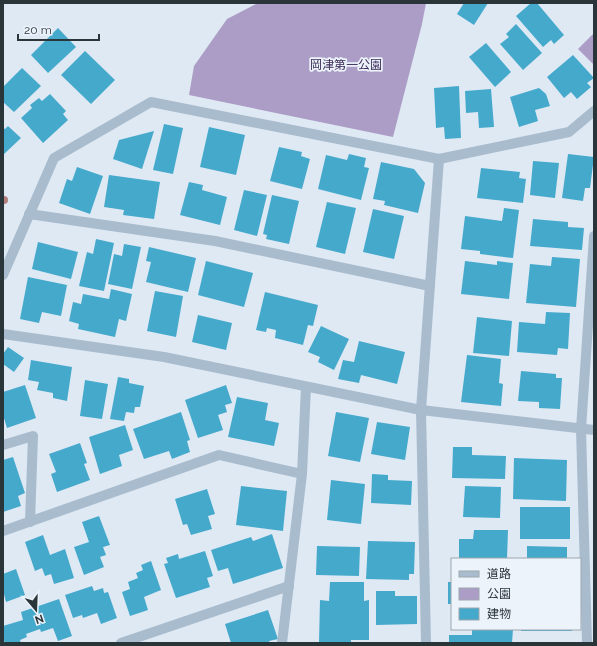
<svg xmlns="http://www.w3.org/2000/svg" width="597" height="646" font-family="Raleway,'Noto Sans JP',sans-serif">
  <rect width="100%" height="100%" fill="#dfe9f4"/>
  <g fill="#ab9dc5">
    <path d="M258,3H426L422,24L393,137L189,95L194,66L227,19Z"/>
    <path d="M594,33V65L578,49Z"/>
  </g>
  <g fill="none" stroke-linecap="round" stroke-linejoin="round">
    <path stroke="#b37f7c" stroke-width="8" d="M3,200H4"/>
  </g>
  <g fill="#45a9cc">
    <path d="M464,3H488L474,25L457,14Z"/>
    <path d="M531,3H537L564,35L554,44L551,40L543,47L516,16Z"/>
    <path d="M516,24L542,53L523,70L500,44L509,37L506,34Z"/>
    <path d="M58,28L76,47L48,73L31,55Z"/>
    <path d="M486,43L511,72L495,87L469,57Z"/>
    <path d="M85,51L115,80L91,104L61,75Z"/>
    <path d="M573,55L594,78L587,83L591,87L577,99L571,92L564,98L547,77Z"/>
    <path d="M22,68L41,86L14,112L3,102V87Z"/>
    <path d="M459,86L461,138L445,139L444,127L436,128L434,88Z"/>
    <path d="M539,88L546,94L550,106L535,110L538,121L519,127L510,97Z"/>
    <path d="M491,89L494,127L479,128L478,112L466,113L465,91Z"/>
    <path d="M50,94L66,111L63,114L68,120L43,143L21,118L32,108L30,105L39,98L42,101Z"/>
    <path d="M164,124L183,128L173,174L153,170Z"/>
    <path d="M8,126L21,138L3,155V128L5,129Z"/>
    <path d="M209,127L245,135L236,175L200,167Z"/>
    <path d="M154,131L142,169L113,159L119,140Z"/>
    <path d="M279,147L302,152L301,156L310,159L302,189L270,181Z"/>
    <path d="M349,154L366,158L364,167L369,168L361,200L318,189L326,155L347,160Z"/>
    <path d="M568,154L594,157L590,188H585L583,201L562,198Z"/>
    <path d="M533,161L559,163L555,198L530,195Z"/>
    <path d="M381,162L414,169L425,183L418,213L384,205L385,201L373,199Z"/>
    <path d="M77,167L103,176L90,214L59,203L67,179L72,181Z"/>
    <path d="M481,168L520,172L519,178L526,179L523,203L477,198Z"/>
    <path d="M109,175L160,182L154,219L123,215L124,210L104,207Z"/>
    <path d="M189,182L203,185L202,190L227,197L220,225L180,215Z"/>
    <path d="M244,190L267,195L257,236L234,230Z"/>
    <path d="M272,195L299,201L289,244L266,239L267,235L263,234Z"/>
    <path d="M327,202L356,208L345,254L316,247Z"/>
    <path d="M504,208L519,210L513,258L480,254V251L461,249L465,216L502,221Z"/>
    <path d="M373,209L404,216L394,259L363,252Z"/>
    <path d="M533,219L568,222V227L584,228L582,250L530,246Z"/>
    <path d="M96,239L114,243L104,291L79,286L87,252L93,254Z"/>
    <path d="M38,242L78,252L71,279L32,269Z"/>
    <path d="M124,244L141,247L132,289L108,284L114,254L122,256Z"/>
    <path d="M149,247L196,258L188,292L146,282L151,262L146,261Z"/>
    <path d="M552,257L580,259L576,307L526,303L530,264L551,266Z"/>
    <path d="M206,261L253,273L244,307L198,295Z"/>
    <path d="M465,261L497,265V261L513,263L509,299L461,294Z"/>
    <path d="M28,277L67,285L61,316L42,312L39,323L20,319Z"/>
    <path d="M111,289L132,294L126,321L119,319L115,337L78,329L79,324L69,321L73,302L81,304L83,294L109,299Z"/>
    <path d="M155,291L183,296L176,337L147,331Z"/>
    <path d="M265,292L318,305L313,326L308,325L303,345L275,338L276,330L267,328L266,332L256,330Z"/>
    <path d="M546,312L570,313L568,349L558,348L557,355L517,352L519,322L545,324Z"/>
    <path d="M198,315L232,323L226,350L192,342Z"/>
    <path d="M477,317L512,321L509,356L473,353Z"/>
    <path d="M321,326L349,339L334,370L318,362L320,357L308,352Z"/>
    <path d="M359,341L405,352L397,384L361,375L359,383L338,379L343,360L354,362Z"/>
    <path d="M8,347L24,358L14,372L3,364V354Z"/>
    <path d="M467,355L501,359L499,383L503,384L501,406L461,402Z"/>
    <path d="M31,360L72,367L67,401L53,398V393L37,390L39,382L28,380Z"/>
    <path d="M521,371L556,374V378H562L560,409L539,408V402L518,401Z"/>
    <path d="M118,377L129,379V383L144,386L140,407H135L134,413L126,412L124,421L110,419Z"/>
    <path d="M85,380L108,384L102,419L80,416Z"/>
    <path d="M25,385L36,418L7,428L3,415V392Z"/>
    <path d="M226,385L232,403L225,405L227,412L218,415L223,430L198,438L185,400Z"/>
    <path d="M237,397L268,403L265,420L279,423L274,446L228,437Z"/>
    <path d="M181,412L190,440L187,441L190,452L172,459L169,451L144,459L133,429Z"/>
    <path d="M336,412L369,418L360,462L328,456Z"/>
    <path d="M377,422L410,427L405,460L371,454Z"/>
    <path d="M125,425L133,450L119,455L122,466L100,474L89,437Z"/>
    <path d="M80,443L87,463L84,464L90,480L57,492L51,474L56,472L49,454Z"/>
    <path d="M453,447H472V455L506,456L505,479L452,478Z"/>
    <path d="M13,457L25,493L18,496L21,506L3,512V460Z"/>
    <path d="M514,458L567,460L566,501L513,499Z"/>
    <path d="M372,474L388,475V480L412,481L411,505L371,503Z"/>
    <path d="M331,480L365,484L361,524L327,520Z"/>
    <path d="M241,486L287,491L283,531L236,525Z"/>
    <path d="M465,486L501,487L500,518L463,517Z"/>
    <path d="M207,489L215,514L208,516L212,529L191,535L187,524L183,525L175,499Z"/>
    <rect x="520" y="507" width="50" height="32"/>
    <path d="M99,516L110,545L103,547L106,555L100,557L104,567L84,575L74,547L89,542L82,522Z"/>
    <path d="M474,530H508L507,559H459V539H473Z"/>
    <path d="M272,534L283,568L233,584L228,568L218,571L211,550L251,537L253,541Z"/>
    <path d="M43,535L50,555L65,549L74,578L54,584L51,574L45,576L42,568L35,571L25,542Z"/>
    <path d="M368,541L415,542L414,574H409V580L366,579Z"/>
    <path d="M317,546L360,547L359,576L316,575Z"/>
    <path d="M527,546L567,547V559H527Z"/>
    <path d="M205,551L213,576L207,578L210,587L176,598L164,564L168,563L166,558L178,554L179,559Z"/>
    <path d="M151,561L161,590L144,597L148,610L130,616L122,592L130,589L128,582L138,578L136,573L143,570L141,565Z"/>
    <path d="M16,569L25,595L6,602L4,594H3V574Z"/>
    <path d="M330,582H364V601L369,600V640H351V643H319L320,600L329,601Z"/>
    <rect x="448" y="582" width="4" height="22"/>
    <path d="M92,586L94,591L103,588L104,593L108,592L117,618L101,624L97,613L83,618L82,615L73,618L65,595Z"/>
    <path d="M376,591H395V596H417V624L376,625Z"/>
    <path d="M59,599L72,636L58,641L53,628L41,632L40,629L26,634L27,637L20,640L21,643H5L3,638V626L23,620L21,612Z"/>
    <path d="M268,610L278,639L269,641L270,643H231L225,624Z"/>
    <path d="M472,629H513L512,643H449V635H472Z"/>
    <rect x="521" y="629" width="51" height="2"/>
  </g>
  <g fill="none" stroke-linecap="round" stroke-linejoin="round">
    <g stroke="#a9bccd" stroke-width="10">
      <path d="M29,214L215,241L430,286"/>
      <path d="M3,275L54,158L151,102L439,159L569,132L594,111"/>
      <path d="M3,334L164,357L421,410L594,430"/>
      <path d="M3,445L33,436L30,522"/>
      <path d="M3,531L219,455L302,474"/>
      <path d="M121,643L289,586"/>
      <path d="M282,643L302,474L306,387"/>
      <path d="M426,643L421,410L439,159"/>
      <path d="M587,643L581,429L594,236"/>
    </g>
  </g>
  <g text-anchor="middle" stroke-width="3.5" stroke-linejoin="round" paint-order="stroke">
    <g font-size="12" fill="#3d2c5a" stroke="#ecf3fb">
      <text x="346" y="69">岡津第一公園</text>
    </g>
  </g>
  <rect width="597" height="646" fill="none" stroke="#2a353a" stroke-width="8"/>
  <rect x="451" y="558" width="130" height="72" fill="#ecf3fb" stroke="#9ea7ae"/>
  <rect x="459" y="571" width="20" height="6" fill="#a9bccd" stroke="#9ea7ae"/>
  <text x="487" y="578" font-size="12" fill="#2a353a">道路</text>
  <rect x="459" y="588" width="20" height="12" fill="#ab9dc5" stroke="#9ea7ae"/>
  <text x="487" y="598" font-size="12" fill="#2a353a">公園</text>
  <rect x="459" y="608" width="20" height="12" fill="#45a9cc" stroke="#9ea7ae"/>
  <text x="487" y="618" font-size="12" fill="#2a353a">建物</text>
  <g transform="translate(36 610) rotate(161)" stroke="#ecf3fb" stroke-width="3" paint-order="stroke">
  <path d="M0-3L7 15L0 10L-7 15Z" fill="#2a353a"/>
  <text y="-6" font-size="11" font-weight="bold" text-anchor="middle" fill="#2a353a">N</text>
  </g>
  <path d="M18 34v6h81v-6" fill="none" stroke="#2a353a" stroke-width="2"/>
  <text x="24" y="34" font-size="12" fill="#2a353a" stroke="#ecf3fb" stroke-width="3" paint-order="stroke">20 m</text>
</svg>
